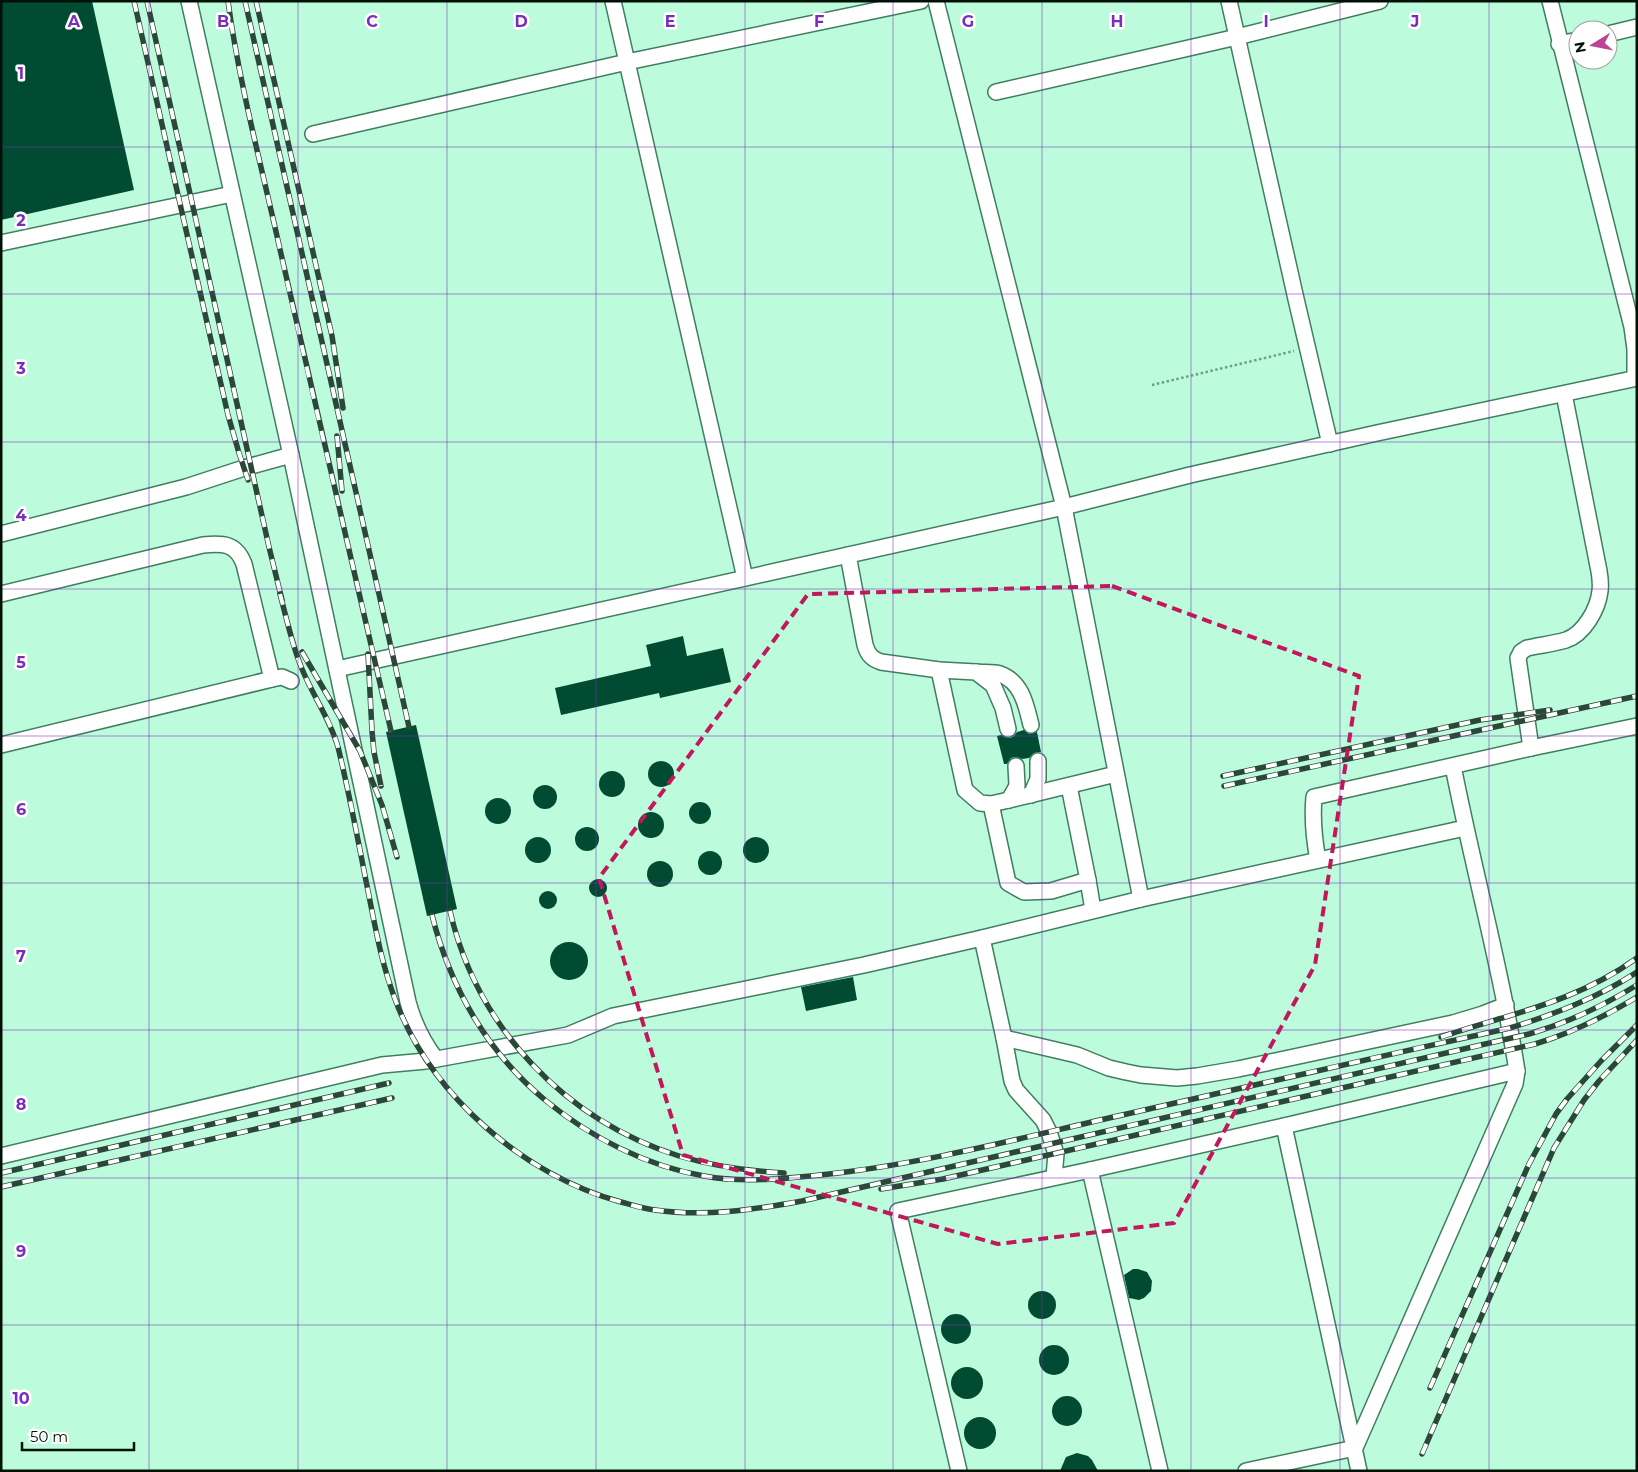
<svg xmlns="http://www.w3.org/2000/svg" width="1638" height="1472" font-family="Montserrat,sans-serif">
  <rect width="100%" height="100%" fill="#bcfcdc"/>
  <g fill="#004b31">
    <path d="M1,1H92L134,190L1,220Z"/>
    <path d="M683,636L687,656L723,648L731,682L660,698L659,693L561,715L555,688L651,666L646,645Z"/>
    <path d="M416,725L457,909L427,916L386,732Z"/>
    <path d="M1024,730L1029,734L1037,732L1041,752L1034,753L1029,758L1022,759L1016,757L1011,758L1007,764H1004L997,736L1001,735L1010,738L1014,736L1017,732Z"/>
    <circle cx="661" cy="774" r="13"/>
    <circle cx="612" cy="784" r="13"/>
    <circle cx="545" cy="797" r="12"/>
    <circle cx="498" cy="811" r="13"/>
    <circle cx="700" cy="813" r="11"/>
    <circle cx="651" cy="825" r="13"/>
    <circle cx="587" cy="839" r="12"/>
    <circle cx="538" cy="850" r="13"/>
    <circle cx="756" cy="850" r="13"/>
    <circle cx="710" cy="863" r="12"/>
    <circle cx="660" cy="874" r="13"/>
    <circle cx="598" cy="888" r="9"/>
    <circle cx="548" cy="900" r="9"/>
    <circle cx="569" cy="961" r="19"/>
    <path d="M853,977L857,1000L806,1011L801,987Z"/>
    <path d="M1133,1269H1138L1147,1272L1152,1281L1151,1291L1144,1298L1139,1300L1129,1298L1124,1275Z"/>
    <circle cx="1042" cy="1305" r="14"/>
    <circle cx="956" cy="1329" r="15"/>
    <circle cx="1054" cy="1360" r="15"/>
    <circle cx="967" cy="1383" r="16"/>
    <circle cx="1067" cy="1411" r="15"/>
    <circle cx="980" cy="1433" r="16"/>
    <path d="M1077,1453L1088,1456L1092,1460L1098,1471H1060L1066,1457Z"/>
  </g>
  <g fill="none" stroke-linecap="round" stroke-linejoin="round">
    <defs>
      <g id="minor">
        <path d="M189,1L291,455L408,1002C414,1024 422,1041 436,1059"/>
        <path d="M613,1L745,578"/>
        <path d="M1229,1L1296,299L1330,444"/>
        <path d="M1550,1L1632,327L1635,349V378"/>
        <path d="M1608,34L1637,27"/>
        <path d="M1559,44L1578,40"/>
        <path d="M996,92L1237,37L1380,1"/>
        <path d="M313,134L627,62L921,1"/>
        <path d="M1,243L232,194"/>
        <path d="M1,534L186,487L244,468L291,455"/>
        <path d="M848,555L865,645C868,655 872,659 881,662L939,670L976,672L993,685L1003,708L1008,729"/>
        <path d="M1,594L203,545C223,543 236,543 244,564L272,679L282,677L291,681"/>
        <path d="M337,669L1064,507L1190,475L1377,433L1637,378"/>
        <path d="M939,670L965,790L980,803L991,804L1009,800L1116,774"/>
        <path d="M976,672C983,673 993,672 1000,674C1022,682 1026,705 1031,725"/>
        <path d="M1,745L272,679"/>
        <path d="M1531,748L1518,658L1521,652L1527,648C1540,645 1553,644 1566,640C1584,634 1598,609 1600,591C1601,584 1600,577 1599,571L1564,394"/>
        <path d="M1031,795L1038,779V761"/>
        <path d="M1009,800L1017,786L1016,766"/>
        <path d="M991,804L1008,883L1024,892L1051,891L1088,880L1069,786"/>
        <path d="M1318,860C1314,839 1312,819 1314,797L1531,748L1637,726"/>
        <path d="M1088,880L1093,910"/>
        <path d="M1141,899L1465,828"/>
        <path d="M982,938L1004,1038L1012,1081L1016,1090L1043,1120L1049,1132L1056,1154L1054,1177"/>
        <path d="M1004,1038L1077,1055L1109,1068L1126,1072L1141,1075L1177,1078L1197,1076L1238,1069L1453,1023L1483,1014L1506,1005"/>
        <path d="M1284,1126L1359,1471"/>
        <path d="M1,1156L382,1065L426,1061L568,1035L613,1016L864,965L982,938L1141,899L1064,507L936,1"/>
        <path d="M1090,1170L1160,1471"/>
        <path d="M959,1471L898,1211L1090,1170L1284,1126L1517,1071C1501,968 1473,868 1453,766"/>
        <path d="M1246,1471L1355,1448L1515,1084L1517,1071"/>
      </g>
    </defs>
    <use href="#minor" stroke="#407d61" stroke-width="18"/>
    <path stroke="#719e87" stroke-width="2.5" stroke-dasharray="2.5 2.5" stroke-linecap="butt" d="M1152,385L1294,351"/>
    <use href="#minor" stroke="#fff" stroke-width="15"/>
    <defs>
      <g id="rail">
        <path d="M134,1L228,415L239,453L248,480"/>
        <path d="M147,1L269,547L282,600"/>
        <path d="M228,1C239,83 261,164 279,245C315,407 354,569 391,731"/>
        <path d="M245,1L409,727"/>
        <path d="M256,1L332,336L343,408"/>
        <path d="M337,436L342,491"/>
        <path d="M280,594C287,620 292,645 302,669C313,696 330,719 338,747C350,796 359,846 369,896C376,931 382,965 395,999C430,1094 524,1176 621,1202C632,1205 644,1209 655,1210C704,1217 753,1210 802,1201L1529,1034C1567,1023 1603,1006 1637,985"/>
        <path d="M302,652L360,751L382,805L397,857"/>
        <path d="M368,654L372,731L374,752L381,786"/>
        <path d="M1223,776L1480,720L1550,710"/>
        <path d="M1224,786L1637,696"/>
        <path d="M450,911C477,1028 565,1120 679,1156C713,1166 748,1171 784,1173"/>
        <path d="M432,915C450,987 487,1052 545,1100C590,1137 646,1166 704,1176C742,1183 781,1179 820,1175C918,1165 1013,1140 1109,1118C1242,1088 1376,1057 1510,1028C1555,1014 1597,998 1637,972"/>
        <path d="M1441,1037C1512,1013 1574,1003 1637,958"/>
        <path d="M1,1173L389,1083"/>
        <path d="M1,1187L392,1098"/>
        <path d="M881,1189L943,1179L1535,1044C1572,1033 1604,1017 1637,997"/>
        <path d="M1430,1388L1529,1164L1556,1114L1567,1099L1601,1061L1637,1025"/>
        <path d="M1422,1454L1554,1148L1584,1100L1599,1081L1637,1040"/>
      </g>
    </defs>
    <use href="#rail" stroke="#2b4738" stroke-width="5.5"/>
    <use href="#rail" stroke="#fff" stroke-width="4" stroke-dasharray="11" stroke-linecap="butt"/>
  </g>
  <path fill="none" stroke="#c2185b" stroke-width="4" stroke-dasharray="10 6" stroke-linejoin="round" d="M1112,586L1359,676L1315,965L1174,1223L998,1244L683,1155L599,878L808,594Z"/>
  <path fill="none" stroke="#7b2cbf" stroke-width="1" stroke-opacity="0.55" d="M149,1V1471M298,1V1471M447,1V1471M596,1V1471M745,1V1471M893,1V1471M1042,1V1471M1191,1V1471M1340,1V1471M1489,1V1471M1,147H1637M1,294H1637M1,442H1637M1,589H1637M1,736H1637M1,883H1637M1,1030H1637M1,1178H1637M1,1325H1637"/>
  <g font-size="16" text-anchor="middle" font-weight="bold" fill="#7b2cbf" stroke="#fff" stroke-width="5" stroke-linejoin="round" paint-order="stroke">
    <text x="74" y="27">A</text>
    <text x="223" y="27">B</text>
    <text x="372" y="27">C</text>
    <text x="521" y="27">D</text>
    <text x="670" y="27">E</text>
    <text x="819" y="27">F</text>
    <text x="968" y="27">G</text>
    <text x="1117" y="27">H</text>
    <text x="1266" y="27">I</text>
    <text x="1415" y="27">J</text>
    <text x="21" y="79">1</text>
    <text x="21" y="226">2</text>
    <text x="21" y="374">3</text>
    <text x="21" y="521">4</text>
    <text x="21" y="668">5</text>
    <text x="21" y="815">6</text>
    <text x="21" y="962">7</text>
    <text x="21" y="1110">8</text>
    <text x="21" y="1257">9</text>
    <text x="21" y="1404">10</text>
  </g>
  <rect width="1638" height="1472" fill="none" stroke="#001107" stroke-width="5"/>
  <g transform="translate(1593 45) rotate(260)"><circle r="24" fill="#ffffff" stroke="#99a09c"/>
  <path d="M0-4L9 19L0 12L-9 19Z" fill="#bc4396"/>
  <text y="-8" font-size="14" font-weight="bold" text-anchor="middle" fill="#001107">N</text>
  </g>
  <path d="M22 1442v8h112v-8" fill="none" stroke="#001107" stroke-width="2.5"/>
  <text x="30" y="1442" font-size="15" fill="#001107" stroke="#ffffff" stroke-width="4" paint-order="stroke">50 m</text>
</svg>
